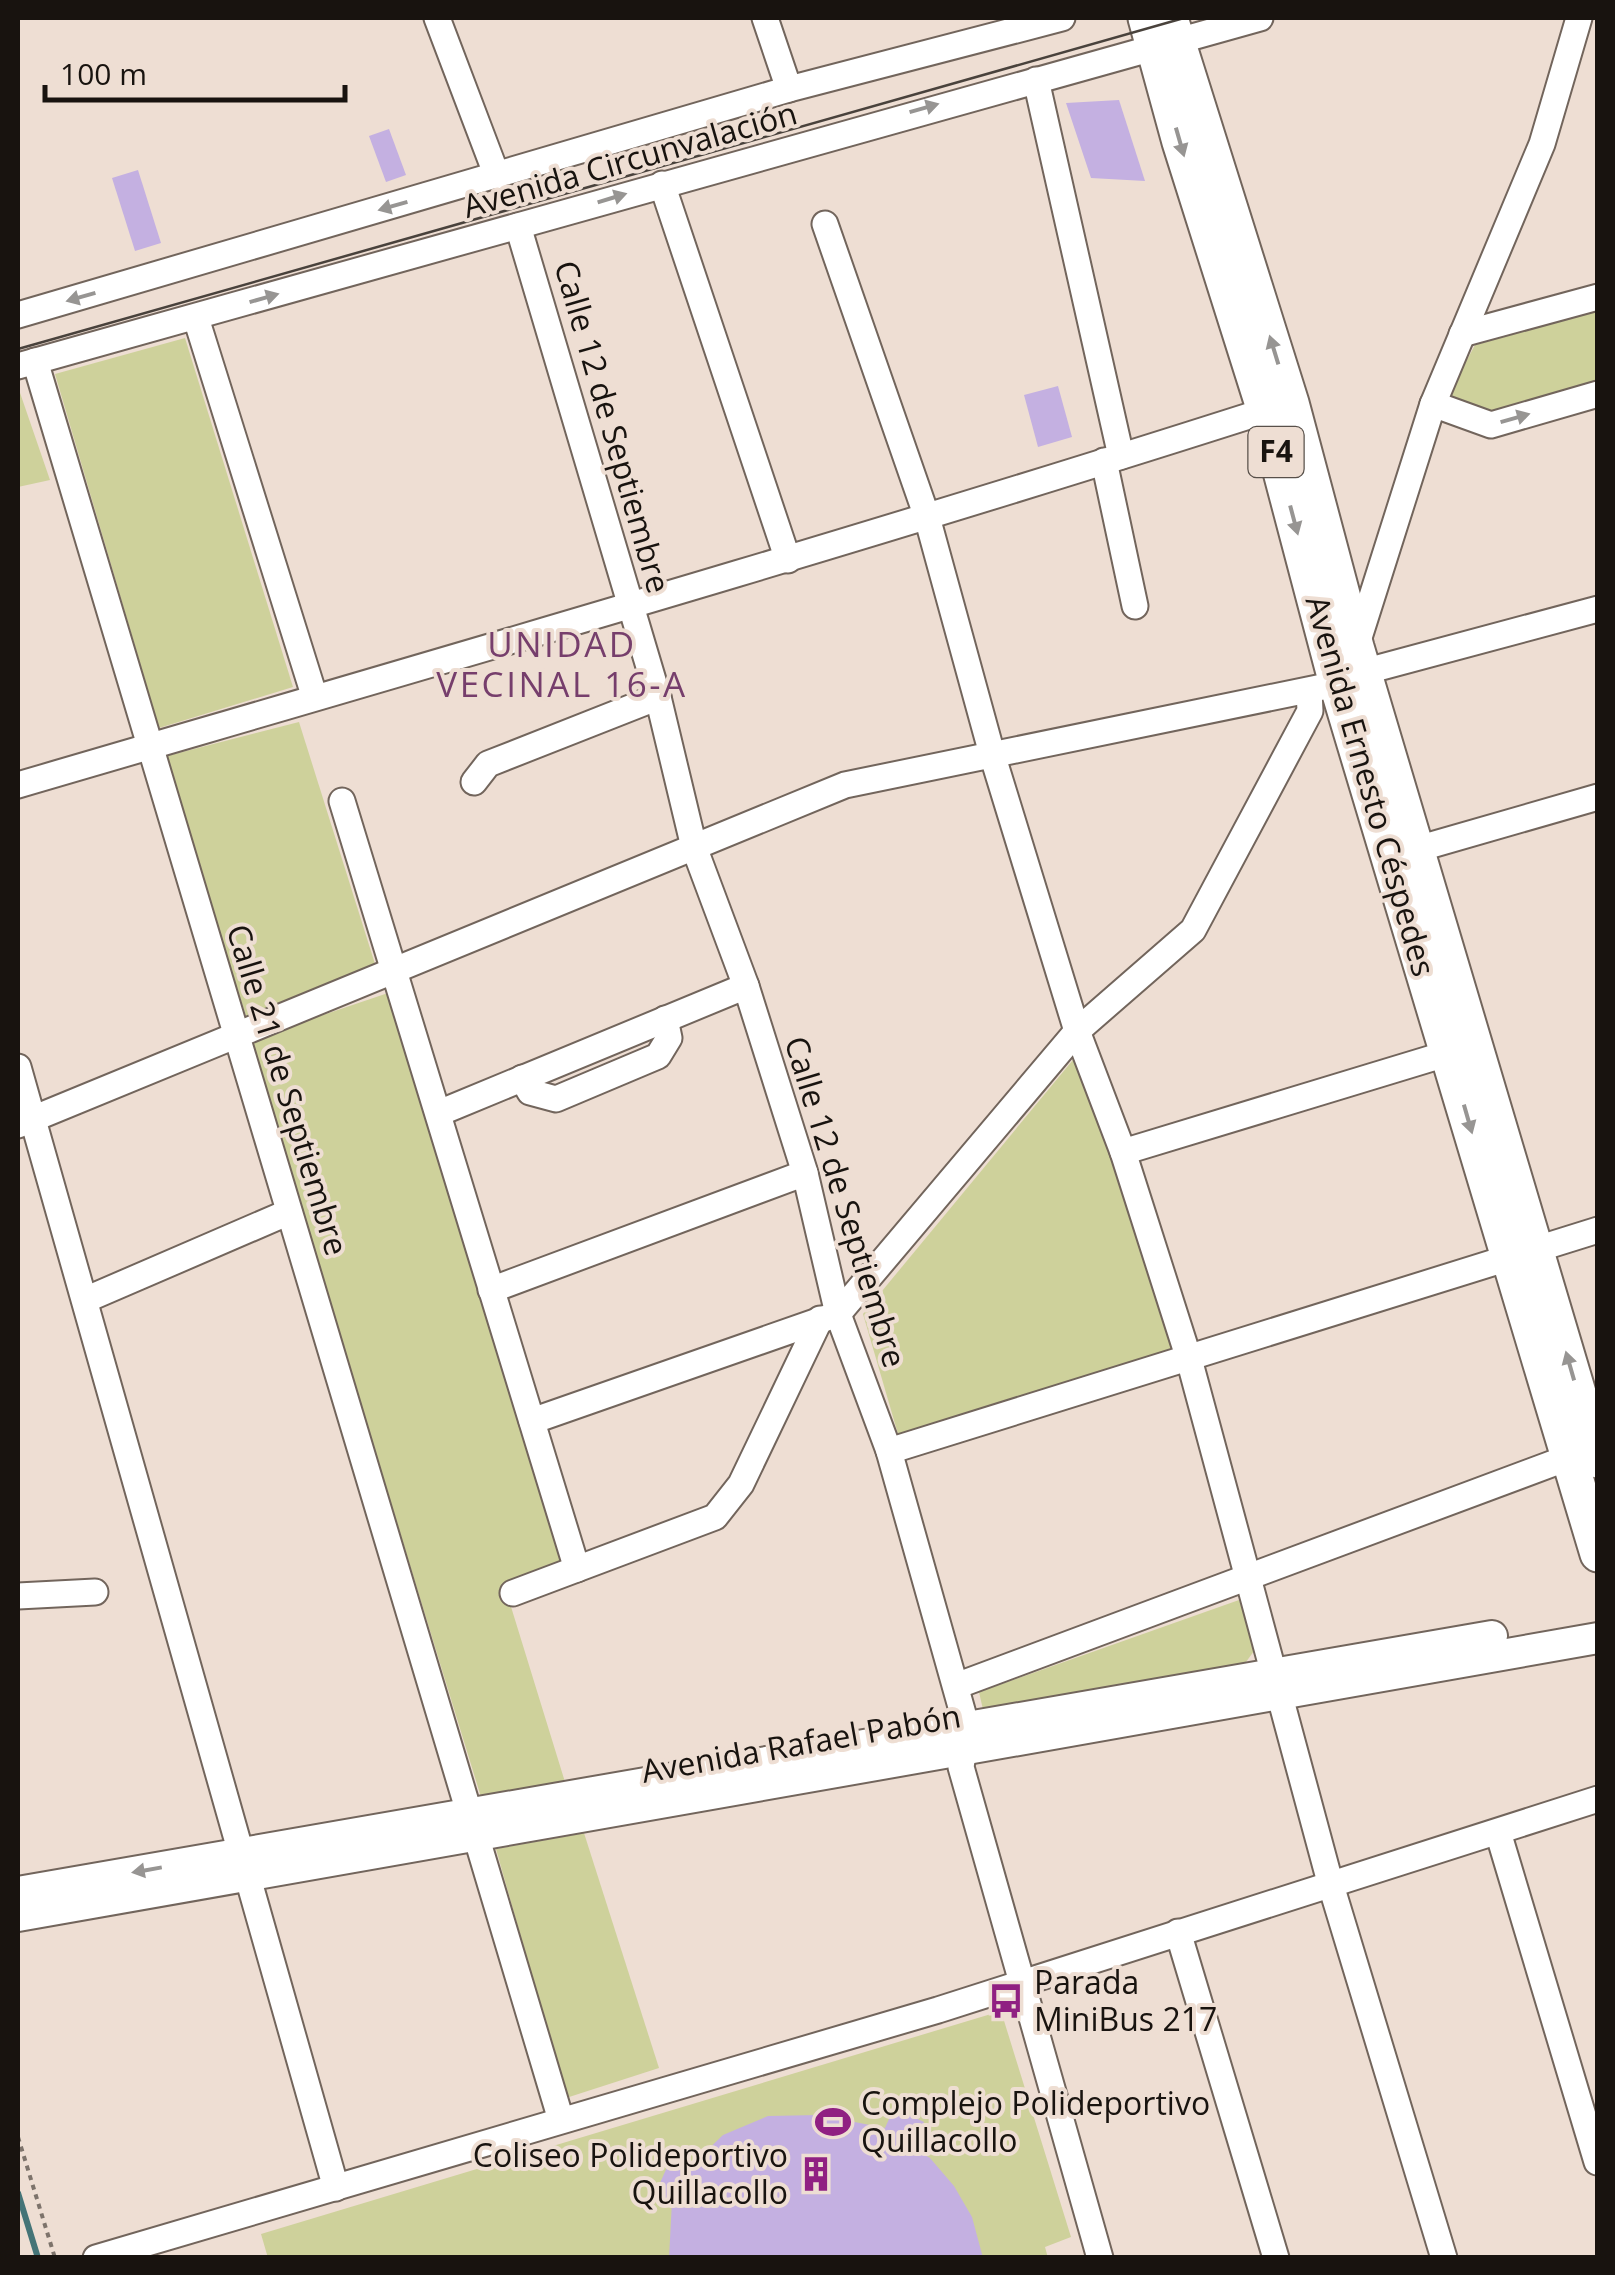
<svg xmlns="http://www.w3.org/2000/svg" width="1615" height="2275" font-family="'Open Sans',sans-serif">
  <rect width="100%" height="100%" fill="#eeded3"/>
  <g fill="#ced19b">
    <path d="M1597,311V386L1491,415L1444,402L1475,345Z"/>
    <path d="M185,338L293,687L159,728L55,374Z"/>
    <path d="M18,387L50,480L18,487Z"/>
    <path d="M299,722L375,964L247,1019L163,757Z"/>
    <path d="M388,993L565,1565L504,1584L565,1782L481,1797L249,1040Z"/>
    <path d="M1082,1049L1175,1350L898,1434L863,1314Z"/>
    <path d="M1239,1600L1257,1647L1243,1666L984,1714L979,1692Z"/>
    <path d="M584,1833L659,2068L566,2098L496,1849Z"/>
    <path d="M1001,2011L1071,2237L1045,2247L1048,2258H268L261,2234Z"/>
  </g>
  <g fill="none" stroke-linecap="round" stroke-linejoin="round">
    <path stroke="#447477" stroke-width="6" d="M18,2193L38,2258"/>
  </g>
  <g fill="#c4b0e1">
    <path d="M1119,100L1145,181L1091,178L1066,103Z"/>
    <path d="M389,129L406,175L386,182L369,136Z"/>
    <path d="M138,170L161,243L135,251L112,178Z"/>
    <path d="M1058,386L1072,437L1038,447L1024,395Z"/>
    <path d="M894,2108L924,2122L912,2148L930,2158L954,2186L972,2217L983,2258H669L672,2201L655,2194L673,2154L694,2163L723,2135L768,2116L819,2115L885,2128Z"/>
  </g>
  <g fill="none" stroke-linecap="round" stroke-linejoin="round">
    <defs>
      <g id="minor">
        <path d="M437,18L497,176"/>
        <path d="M765,18L789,89"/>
        <path d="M1036,80L1121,456"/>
        <path d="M662,184L788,560"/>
        <path d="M825,224L927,517L992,754L1077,1031L1123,1152L1189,1359L1330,1882L1444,2258"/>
        <path d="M518,226L658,697L694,847L746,986L805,1173L838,1314L889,1451L967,1728L961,1767L1100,2258"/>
        <path d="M18,315L789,89L1062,18"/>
        <path d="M196,318L314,695"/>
        <path d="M1462,334L1598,297"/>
        <path d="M35,361L561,2120"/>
        <path d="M18,366L1260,18"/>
        <path d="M1433,404L1491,425L1598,394"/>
        <path d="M1104,461L1135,606"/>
        <path d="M1356,647L1433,404L1542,144L1579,18"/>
        <path d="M474,782L488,764L658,697"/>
        <path d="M18,785C438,662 859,541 1277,407"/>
        <path d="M342,801L577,1569"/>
        <path d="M1400,854L1598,797"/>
        <path d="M18,1067L336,2188"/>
        <path d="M522,1078L530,1092L556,1099L658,1056L669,1038L665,1019"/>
        <path d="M439,1113L746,986"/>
        <path d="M18,1125L845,785L1337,684L1363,672L1598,609"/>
        <path d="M1123,1152L1449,1053"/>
        <path d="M491,1290L805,1173"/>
        <path d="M85,1300L289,1212"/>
        <path d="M532,1421L838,1314L1077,1031L1193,930L1310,711L1309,691"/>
        <path d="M889,1451L1598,1230"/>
        <path d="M513,1593L715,1517L741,1484L820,1319"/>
        <path d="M18,1596L95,1592"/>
        <path d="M956,1686L1570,1457"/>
        <path d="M1498,1832L1597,2162"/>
        <path d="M1178,1932L1276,2258"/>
        <path d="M96,2258L938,2010L1598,1799"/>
      </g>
      <g id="major">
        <path d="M18,1892L1492,1636"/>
        <path d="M18,1916L1598,1638"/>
      </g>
      <g id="highway">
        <path d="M1146,18L1180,142L1265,411L1337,684L1598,1554"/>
        <path d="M1170,18L1291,403L1356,647L1598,1460"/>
      </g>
    </defs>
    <use href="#minor" stroke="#72655c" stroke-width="29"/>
    <use href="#major" stroke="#72655c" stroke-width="34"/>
    <use href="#highway" stroke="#72655c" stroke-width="39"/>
    <path stroke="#7d736b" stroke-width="4" stroke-dasharray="5 5" stroke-linecap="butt" d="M18,2137L55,2258"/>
    <use href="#minor" stroke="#fff" stroke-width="25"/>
    <use href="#major" stroke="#fff" stroke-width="30"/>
    <use href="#highway" stroke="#fff" stroke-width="35"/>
    <path stroke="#49423c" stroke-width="2.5" d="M18,349L1184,18"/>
  </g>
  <defs><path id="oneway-solid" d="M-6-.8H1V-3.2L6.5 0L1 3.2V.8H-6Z" transform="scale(2.5)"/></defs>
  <g fill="#979593">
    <use href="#oneway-solid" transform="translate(924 108) rotate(-16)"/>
    <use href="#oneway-solid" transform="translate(1180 142) rotate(74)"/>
    <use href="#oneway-solid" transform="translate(612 198) rotate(-17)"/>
    <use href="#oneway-solid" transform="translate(393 206) rotate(164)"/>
    <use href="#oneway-solid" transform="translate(81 297) rotate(164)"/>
    <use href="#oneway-solid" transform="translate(264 298) rotate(-16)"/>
    <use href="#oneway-solid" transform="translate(1274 350) rotate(-107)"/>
    <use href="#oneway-solid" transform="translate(1515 418) rotate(-16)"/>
    <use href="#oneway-solid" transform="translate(1294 520) rotate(75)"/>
    <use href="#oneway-solid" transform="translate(1468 1119) rotate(74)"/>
    <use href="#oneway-solid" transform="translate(1570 1366) rotate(-106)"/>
    <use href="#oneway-solid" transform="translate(147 1870) rotate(170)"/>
  </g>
  <defs>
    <symbol id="bus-bare" viewBox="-9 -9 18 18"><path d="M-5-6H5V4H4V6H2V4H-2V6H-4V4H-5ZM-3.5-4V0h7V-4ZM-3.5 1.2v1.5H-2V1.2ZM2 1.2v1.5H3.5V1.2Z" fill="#902082" stroke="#eeded3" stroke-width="2.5" paint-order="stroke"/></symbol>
    <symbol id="stadium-bare" viewBox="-9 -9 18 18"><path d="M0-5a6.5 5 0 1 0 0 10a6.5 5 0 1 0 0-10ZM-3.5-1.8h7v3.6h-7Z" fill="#902082" stroke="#eeded3" stroke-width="2.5" paint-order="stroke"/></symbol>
    <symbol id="building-bare" viewBox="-9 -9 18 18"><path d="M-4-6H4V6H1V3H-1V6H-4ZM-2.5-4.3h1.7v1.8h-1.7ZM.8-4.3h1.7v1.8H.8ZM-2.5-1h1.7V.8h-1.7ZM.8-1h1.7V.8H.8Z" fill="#902082" stroke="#eeded3" stroke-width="2.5" paint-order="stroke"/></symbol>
  </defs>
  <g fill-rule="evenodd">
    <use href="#bus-bare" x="981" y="1976" width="50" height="50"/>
    <use href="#stadium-bare" x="808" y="2097" width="50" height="50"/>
    <use href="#building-bare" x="791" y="2149" width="50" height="50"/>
  </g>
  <g text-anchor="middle" stroke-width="8" stroke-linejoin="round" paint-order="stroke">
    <rect fill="#eeded3" stroke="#58504a" stroke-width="2.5" x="1248.5" y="427" width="55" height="50" rx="8"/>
    <g font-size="30" font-weight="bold" fill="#18130f">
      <text x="1276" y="462">F4</text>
    </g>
    <g font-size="32" fill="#18130f" stroke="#eeded3">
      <text transform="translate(630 160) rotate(-16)" y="11">Avenida Circunvalación</text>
      <text transform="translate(612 427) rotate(74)" y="11">Calle 12 de Septiembre</text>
      <text transform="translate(1370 786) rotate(74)" y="11">Avenida Ernesto Céspedes</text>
      <text transform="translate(287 1090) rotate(73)" y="11">Calle 21 de Septiembre</text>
      <text transform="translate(845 1202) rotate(73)" y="11">Calle 12 de Septiembre</text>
      <text transform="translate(801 1744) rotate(-10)" y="11">Avenida Rafael Pabón</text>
    </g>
    <g font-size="32" fill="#18130f" stroke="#eeded3" text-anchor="start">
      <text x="1034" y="1994">Parada<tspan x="1034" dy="37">MiniBus 217</tspan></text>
      <text x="861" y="2115">Complejo Polideportivo<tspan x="861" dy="37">Quillacollo</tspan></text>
      <text x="788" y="2167" text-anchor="end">Coliseo Polideportivo<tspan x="788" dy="37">Quillacollo</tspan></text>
    </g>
    <g font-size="35" letter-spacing="2.5" fill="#763e6c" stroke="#eeded3">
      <text x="562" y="657">UNIDAD<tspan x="562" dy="40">VECINAL 16-A</tspan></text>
    </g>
  </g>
  <rect width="1615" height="2275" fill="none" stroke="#18130f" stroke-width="40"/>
  <path d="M45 85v15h300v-15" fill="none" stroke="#18130f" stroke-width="5"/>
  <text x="60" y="85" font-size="30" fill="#18130f" stroke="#eeded3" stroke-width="8" paint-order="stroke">100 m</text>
</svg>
